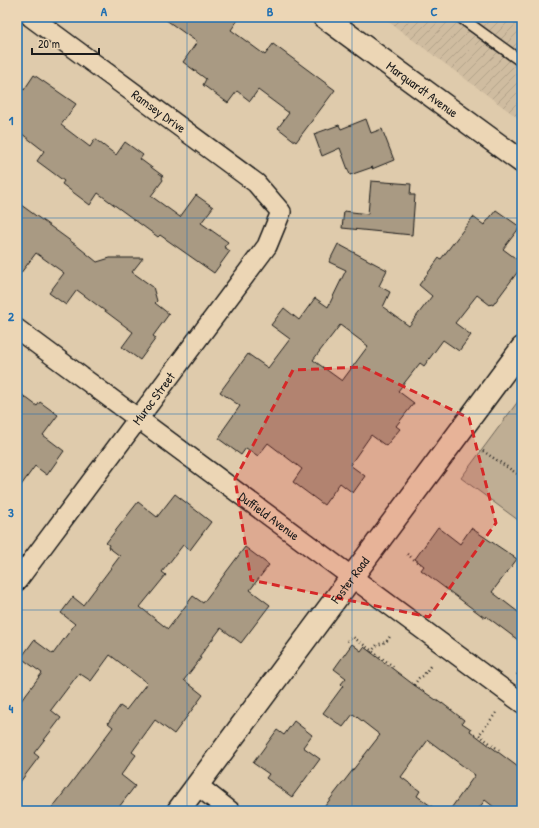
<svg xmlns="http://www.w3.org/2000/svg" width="539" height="828" font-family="'Patrick Hand',sans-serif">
  <defs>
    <pattern id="industrial-furrows" width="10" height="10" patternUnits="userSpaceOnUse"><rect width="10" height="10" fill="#cfbca0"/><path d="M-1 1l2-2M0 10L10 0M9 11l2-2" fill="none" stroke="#b1a189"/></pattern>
  </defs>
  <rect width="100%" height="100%" fill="#dfcbac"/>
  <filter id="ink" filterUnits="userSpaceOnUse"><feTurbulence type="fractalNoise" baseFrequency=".025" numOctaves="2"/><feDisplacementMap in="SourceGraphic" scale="8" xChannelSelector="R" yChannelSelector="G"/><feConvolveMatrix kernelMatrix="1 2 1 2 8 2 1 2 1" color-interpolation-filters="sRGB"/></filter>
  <g filter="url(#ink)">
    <path fill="url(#industrial-furrows)" d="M382,17H522V121Z"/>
    <path fill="#bfae94" stroke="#6e6558" d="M522,396V523L461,478Z"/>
    <g fill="#a99a83" stroke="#1c1c1c" fill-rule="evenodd">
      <path d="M162,17H240L231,30L265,55L273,44L335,90L296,142L278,128L289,113L258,90L250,101L237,91L228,103L203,85L206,79L183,62L197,42Z"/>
      <path d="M34,75L76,104L61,125L90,147L95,139L116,155L125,142L143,155L140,159L163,176L162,178L163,180L151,196L180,217L196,195L213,207L201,223L228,242L224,247L230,251L214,273L160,235L158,237L98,193L90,205L62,184L64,181L37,161L44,151L17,130V85L24,90Z"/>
      <path d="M366,119L371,133L382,129L394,160L372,169L373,167L350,175L340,148L322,156L314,134L339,125L341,129Z"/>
      <path d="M371,181L411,184L410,195H415L412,235L342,228L344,211L368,214Z"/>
      <path d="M17,202L76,245L97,262L110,258H143L132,272L153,287L157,301L155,303L169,314L153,336L156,338L140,360L122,347L133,332L77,290L66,305L49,293L64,273L36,253L17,278Z"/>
      <path d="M496,210L520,227L503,249L522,263V266L493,305L491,304L490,305L477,295L455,323L471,335L459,351L443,340L424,366L420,363L398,391L414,403L396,426L400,429L386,446L371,435L350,465L365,476L353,493L340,483L324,505L293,482L302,469L268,443L258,456L246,448L241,455L219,439L224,431L223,430L240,406L220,392L248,354L268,368L290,339L271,325L284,308L299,320L315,298L328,307L346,270L329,262L338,244L387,270L379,286L390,292L383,307L409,326L432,296L419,285L439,258L441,259L473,217L484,225ZM340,325L368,346L342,381L313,360Z"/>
      <path d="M17,391L37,406L40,402L58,415L43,435L64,451L47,475L35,466L17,491Z"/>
      <path d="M175,494L211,522L190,550L183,545L162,572L166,575L140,607L168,629L193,596L203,603L245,547L269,565L250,590L270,605L241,643L221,628L199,657L201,658L184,680L203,695L174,734L155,720L132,752L136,755L121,775L135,786L116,811H50L113,727L108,723L120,706L126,710L147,683L110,655L91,681L79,673L51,710L61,718L34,753L39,757L17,786V706L42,673L21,658L34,640L53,654L75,624L61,613L73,597L83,605L120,556L108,547L109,545L106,543L138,502L157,517Z"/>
      <path d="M438,527L460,544L471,528L517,559L492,592L522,615V643L486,616L485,618L421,570L424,566L415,559Z"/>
      <path d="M352,644L361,651L364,647L414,685L442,704V703L464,720L462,723L471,729L470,731L522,770V811H499L485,800L477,811H449L475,775L428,740L401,777L420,791L417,796L438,811H321L380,735L353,714L343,727L323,713L343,686L341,684L346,678L334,669Z"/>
      <path d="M294,721L312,735L303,747L320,759L292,797L266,778L269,774L253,763L277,730L284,735Z"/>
    </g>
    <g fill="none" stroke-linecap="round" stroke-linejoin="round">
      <defs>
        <path id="lane" d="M460,17L522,62"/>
        <g id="street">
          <path id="s1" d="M17,329L522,703"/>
          <path id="s2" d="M17,581L267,246L281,212L256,183L31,17"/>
          <path d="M197,785L230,811"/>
        </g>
        <g id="secondary">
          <path id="s3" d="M324,17L522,162"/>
          <path id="s4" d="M178,811L522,348"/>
        </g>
      </defs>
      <use href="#lane" stroke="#1c1c1c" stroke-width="13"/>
      <use href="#street" stroke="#1c1c1c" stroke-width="22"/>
      <use href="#secondary" stroke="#1c1c1c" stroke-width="25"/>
      <g stroke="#1c1c1c" stroke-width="2.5" stroke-dasharray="1 3" stroke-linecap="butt">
        <path d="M483,451L522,477"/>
        <path d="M407,554L422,566"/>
        <path d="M347,641L353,637L394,667"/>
        <path d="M371,652L377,645L386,642L391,635"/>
        <path d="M517,675L522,668"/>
        <path d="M414,685L419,678L423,676L431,665"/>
        <path d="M496,713L479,735L499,750"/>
      </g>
      <use href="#lane" stroke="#ecd6b5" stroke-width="10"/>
      <use href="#street" stroke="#ecd6b5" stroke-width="19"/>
      <use href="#secondary" stroke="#ecd6b5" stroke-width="22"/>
    </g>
  </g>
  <path fill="#d62828" fill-opacity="0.2" stroke="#d62828" stroke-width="3" stroke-dasharray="8 5" stroke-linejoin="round" d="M363,367L469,418L496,523L429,617L251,580L235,479L293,370Z"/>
  <path fill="none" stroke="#1f6fb2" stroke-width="1" stroke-opacity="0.55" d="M187,17V811M352,17V811M17,218H522M17,414H522M17,610H522"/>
  <g text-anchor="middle" stroke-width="3" stroke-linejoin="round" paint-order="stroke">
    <g font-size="13" fill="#1c1c1c" stroke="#ecd6b5">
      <text dy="5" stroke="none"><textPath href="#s3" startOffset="122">Marquardt Avenue</textPath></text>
      <text transform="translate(159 111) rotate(36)" y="5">Ramsey Drive</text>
      <text dy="5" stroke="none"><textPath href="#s2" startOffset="228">Muroc Street</textPath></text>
      <text dy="5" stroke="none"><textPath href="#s1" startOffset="314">Duffield Avenue</textPath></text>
      <text dy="5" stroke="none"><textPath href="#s4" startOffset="288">Foster Road</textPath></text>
    </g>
  </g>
  <rect width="539" height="828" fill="none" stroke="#ecd6b5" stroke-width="44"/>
  <path d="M32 48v6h67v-6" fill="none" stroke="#1c1c1c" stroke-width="2"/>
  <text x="38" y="48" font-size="12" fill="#1c1c1c" stroke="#ecd6b5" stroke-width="3" paint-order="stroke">20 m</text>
  <rect x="22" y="22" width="495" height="784" fill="none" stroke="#1f6fb2" stroke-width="1.5"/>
  <g font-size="13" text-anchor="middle" font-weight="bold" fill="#1f6fb2">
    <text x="104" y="16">A</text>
    <text x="270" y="16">B</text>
    <text x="434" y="16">C</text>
    <text x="11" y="125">1</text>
    <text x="11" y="321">2</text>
    <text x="11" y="517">3</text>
    <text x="11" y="713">4</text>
  </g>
</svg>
